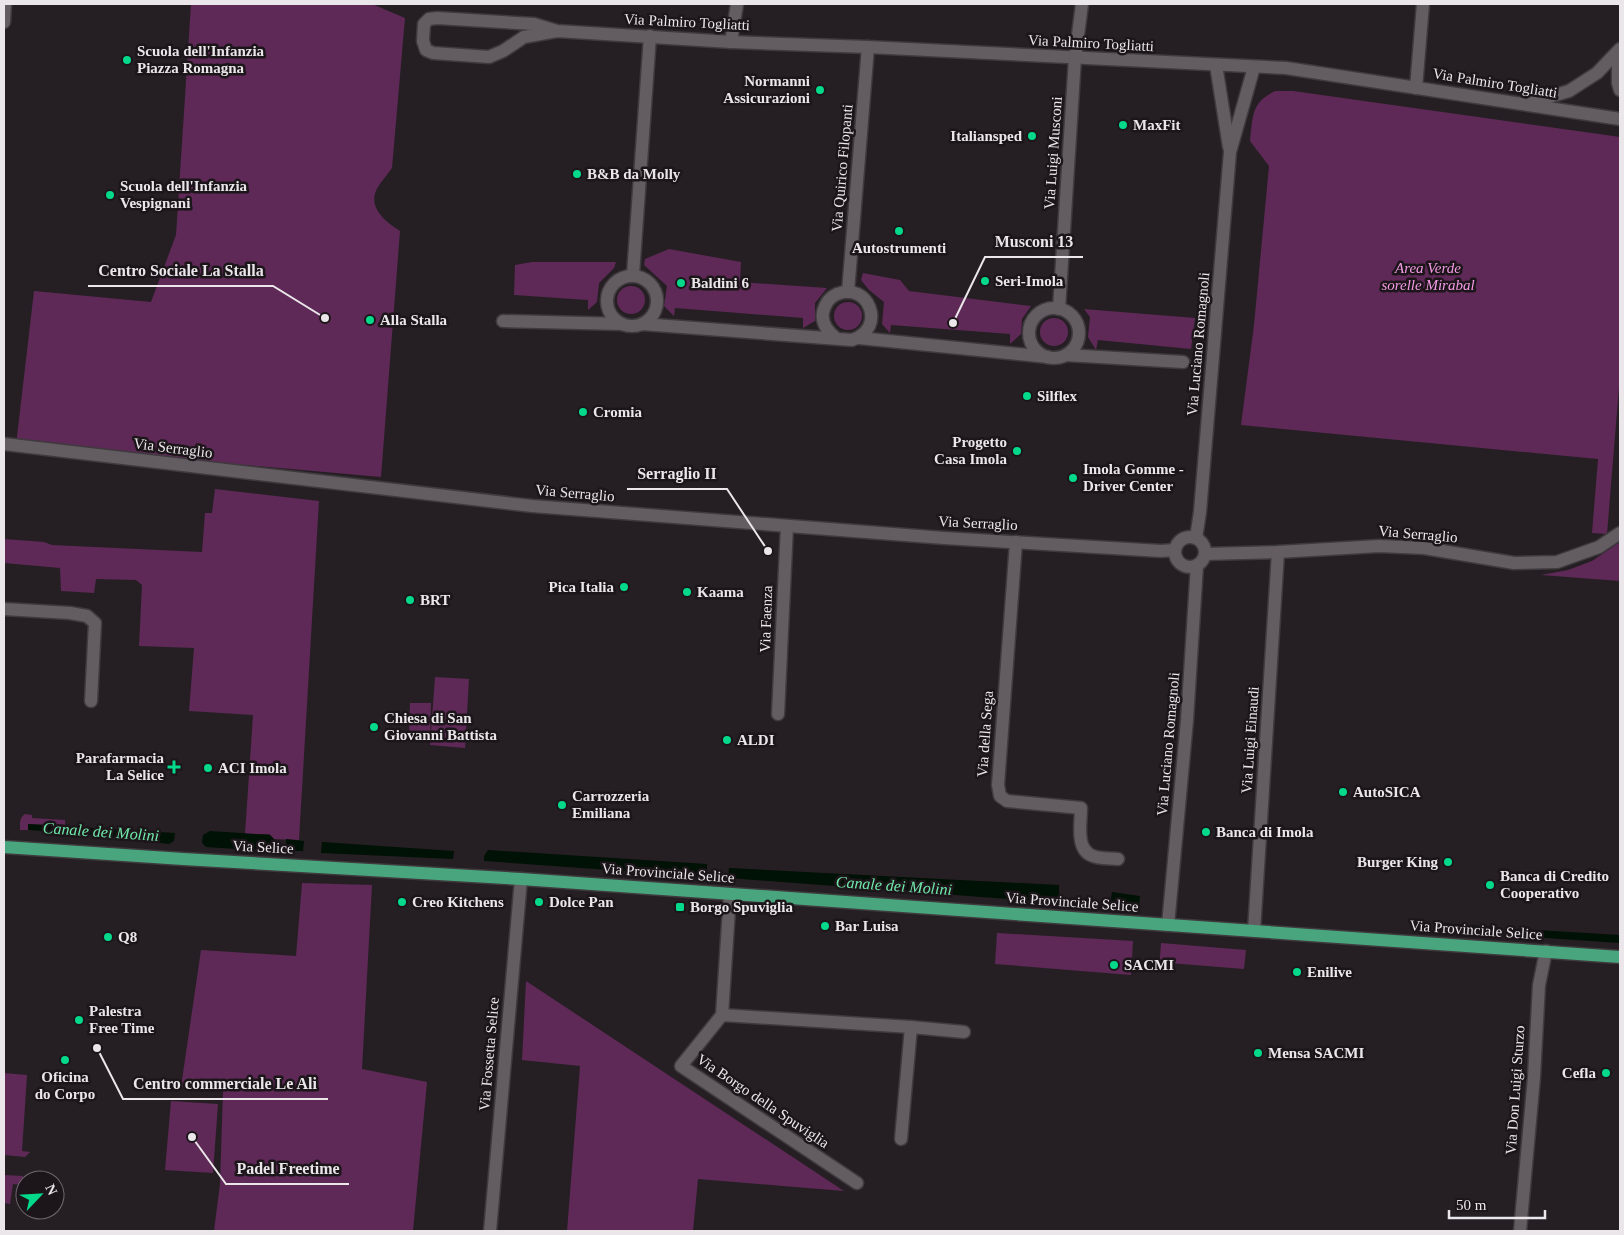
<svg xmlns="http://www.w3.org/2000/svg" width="1624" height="1235" font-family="Georgia,serif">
  <rect width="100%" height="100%" fill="#251f24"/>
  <g fill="#5e2956">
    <path d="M191,4H372L405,18L392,168C388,174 382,180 378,187C366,206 385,222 400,231L381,477L16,445L34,291L151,302L176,235Z"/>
    <path d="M1275,91H1293L1620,137V375L1607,534L1592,533L1598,459L1241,425L1254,325L1269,166L1250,141C1253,116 1251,103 1275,91Z"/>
    <path d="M669,249L741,262L740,282L827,288L815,303V321L803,328V318L675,308L674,316L664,306L667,286L644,265L645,259Z"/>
    <path d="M532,262H616L614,268L599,283L597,302L588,310V300L514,295L515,265Z"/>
    <path d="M863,273L900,280L909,291L1031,306L1022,319L1021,334L1010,344V334L891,325L890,333L882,324L884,302L869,290L861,280Z"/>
    <circle cx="631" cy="300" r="14"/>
    <circle cx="848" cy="316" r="14"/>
    <path d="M1084,309L1195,318L1191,349L1098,340L1096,350L1088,337L1090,317Z"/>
    <circle cx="1054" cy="332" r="14"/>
    <path d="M215,489L319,501L299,840L274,839L269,834H245L253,715L189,711L194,648L139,646L142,585L136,580L96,579L94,593L61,591L60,568L4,563V539L44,542L52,545L202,552L205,513H212Z"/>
    <path d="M1620,542V581L1541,575L1568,570L1592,561Z"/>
    <path d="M435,677L469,679L465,748L430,745Z"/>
    <path d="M410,703H431L430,737L409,736Z"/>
    <path d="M25,814L32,815V818L65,820V826L28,824V830H20C20,823 19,818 25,814Z"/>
    <path d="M302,883L372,885L362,1069L427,1082L413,1231H214L220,1184L223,1091L181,1087L201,950L296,956Z"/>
    <path d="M997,933L1133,941L1131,975L995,964Z"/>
    <path d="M1161,943L1246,950L1244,969L1169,963L1168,970H1159Z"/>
    <path d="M526,981L844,1191L698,1179L693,1231H567L580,1066L522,1060Z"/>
    <path d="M4,1073L27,1075L22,1151L30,1152L25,1157L4,1155Z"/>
    <path d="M171,1101L218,1104L213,1173L165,1170Z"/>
    <path d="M4,1175L23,1176L22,1185L13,1184L10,1204L4,1203Z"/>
  </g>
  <g fill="#001105">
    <path d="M28,824L175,833L174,841L169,844L75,833L28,830Z"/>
    <path d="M210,831L270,835L274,839V848L269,851L206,847L202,843L203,835Z"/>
    <path d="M286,839L304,841L303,851H291L286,847Z"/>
    <path d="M322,842L454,851L453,859L321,853Z"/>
    <path d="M488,850L707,864V877L484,861V856Z"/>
    <path d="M729,868L1059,885V898H1056L1055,901L1049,902L728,878Z"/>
    <path d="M1112,892L1140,896L1139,907L1110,904Z"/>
    <path d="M1439,923L1497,927L1496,934L1444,932L1440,929Z"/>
    <path d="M1520,929L1620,935V943L1531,937L1519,935Z"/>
  </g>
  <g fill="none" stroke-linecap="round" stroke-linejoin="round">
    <defs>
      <g id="minor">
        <path d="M4,22L5,4"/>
        <path d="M557,31L534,24L437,18L429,19L424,24L423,41L426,50L433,53L489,57L503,51L524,37L557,31L731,42L868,47L1286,68L1620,119"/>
        <path d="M731,42L737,4"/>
        <path d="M1618,53V83L1620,90"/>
        <path d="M1216,65L1229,147"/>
        <path d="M1416,88L1423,4"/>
        <path d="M1532,102L1569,91L1597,73L1620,49"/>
        <path d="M633,275L650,36"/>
        <circle cx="632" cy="301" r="25"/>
        <path d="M848,292L868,47"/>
        <circle cx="1054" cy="333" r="25"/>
        <path d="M1059,309L1075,58L1082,4"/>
        <path d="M503,321L622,324"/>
        <path d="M642,324L852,340C888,328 868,281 837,294C830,297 825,304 823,312C821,323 827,331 836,338"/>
        <path d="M859,338L1048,357"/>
        <path d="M1066,355L1183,362"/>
        <path d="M4,444L532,506L944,538L1161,551L1175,550"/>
        <circle cx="1190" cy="552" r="15"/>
        <path d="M1196,538L1200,512L1230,152L1254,67"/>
        <path d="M1016,542L998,785L1000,796L1007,801L1081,808C1081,823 1075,850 1093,856C1100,859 1110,858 1118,859"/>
        <path d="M1205,554L1278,552L1379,546L1424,548L1514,563L1557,562L1599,547L1620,533"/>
        <path d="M4,609L70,613L87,616L95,623L91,701"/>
        <path d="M778,714L787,526"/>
        <path d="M730,894L722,1015L681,1066L857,1183"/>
        <path d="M1168,925L1187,720L1197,565"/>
        <path d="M1254,931L1278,552"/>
        <path d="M722,1015L911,1027L964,1032"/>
        <path d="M901,1139L911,1027"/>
        <path d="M490,1231L521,879"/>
        <path d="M1520,1231L1534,1077L1539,985L1546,951"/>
      </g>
      <path id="major" d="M4,847L183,859L521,879L1620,957"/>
    </defs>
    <use href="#minor" stroke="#3e3a3d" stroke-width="15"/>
    <use href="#major" stroke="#3e3a3d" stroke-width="15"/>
    <use href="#minor" stroke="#635c61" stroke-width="12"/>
    <use href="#major" stroke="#49a57d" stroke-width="12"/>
  </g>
  <g fill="#02d98b" stroke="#1c161a" stroke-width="2">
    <circle cx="127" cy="60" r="5"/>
    <circle cx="820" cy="90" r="5"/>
    <circle cx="1123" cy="125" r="5"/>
    <circle cx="1032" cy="136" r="5"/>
    <circle cx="577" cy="174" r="5"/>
    <circle cx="110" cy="195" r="5"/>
    <circle cx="899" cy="231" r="5"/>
    <circle cx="985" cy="281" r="5"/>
    <circle cx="681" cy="283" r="5"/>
    <circle cx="370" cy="320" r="5"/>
    <circle cx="1027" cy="396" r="5"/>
    <circle cx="583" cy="412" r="5"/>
    <circle cx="1017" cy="451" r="5"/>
    <circle cx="1073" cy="478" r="5"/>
    <circle cx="624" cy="587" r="5"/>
    <circle cx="687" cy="592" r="5"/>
    <circle cx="410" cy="600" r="5"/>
    <circle cx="374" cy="727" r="5"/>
    <circle cx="727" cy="740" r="5"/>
    <path d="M171.5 759.5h5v5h5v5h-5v5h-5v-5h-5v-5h5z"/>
    <circle cx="208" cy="768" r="5"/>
    <circle cx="1343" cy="792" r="5"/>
    <circle cx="562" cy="805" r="5"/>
    <circle cx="1206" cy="832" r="5"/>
    <circle cx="1448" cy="862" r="5"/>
    <circle cx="1490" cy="885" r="5"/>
    <circle cx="402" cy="902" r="5"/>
    <circle cx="539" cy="902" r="5"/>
    <rect x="675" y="902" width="10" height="10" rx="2.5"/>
    <circle cx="825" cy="926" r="5"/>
    <circle cx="108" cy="937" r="5"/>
    <circle cx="1114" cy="965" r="5"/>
    <circle cx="1297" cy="972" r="5"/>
    <circle cx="79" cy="1020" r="5"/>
    <circle cx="1258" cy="1053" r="5"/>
    <circle cx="65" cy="1060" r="5"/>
    <circle cx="1606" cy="1073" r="5"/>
  </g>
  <g text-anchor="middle" stroke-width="5" stroke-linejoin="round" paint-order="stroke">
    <g font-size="15" fill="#eae6e9" stroke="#1c161a">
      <text transform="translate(687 22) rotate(3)" y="5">Via Palmiro Togliatti</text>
      <text transform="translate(1091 43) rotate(3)" y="5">Via Palmiro Togliatti</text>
      <text transform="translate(1495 83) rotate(9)" y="5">Via Palmiro Togliatti</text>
      <text transform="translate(1053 153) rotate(-86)" y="5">Via Luigi Musconi</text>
      <text transform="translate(842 168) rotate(-85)" y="5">Via Quirico Filopanti</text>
      <text transform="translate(1198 344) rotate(-85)" y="5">Via Luciano Romagnoli</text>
      <text transform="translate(173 448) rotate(7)" y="5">Via Serraglio</text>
      <text transform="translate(575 493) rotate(5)" y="5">Via Serraglio</text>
      <text transform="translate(978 523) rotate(3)" y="5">Via Serraglio</text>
      <text transform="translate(1418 534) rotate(5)" y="5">Via Serraglio</text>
      <text transform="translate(766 619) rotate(-88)" y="5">Via Faenza</text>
      <text transform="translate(985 734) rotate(-86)" y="5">Via della Sega</text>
      <text transform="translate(1250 740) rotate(-86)" y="5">Via Luigi Einaudi</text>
      <text transform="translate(1168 744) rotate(-85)" y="5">Via Luciano Romagnoli</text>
      <text transform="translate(263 847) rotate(3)" y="5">Via Selice</text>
      <text transform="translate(668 873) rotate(4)" y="5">Via Provinciale Selice</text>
      <text transform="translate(1072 902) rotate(4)" y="5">Via Provinciale Selice</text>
      <text transform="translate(1476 930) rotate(4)" y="5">Via Provinciale Selice</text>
      <text transform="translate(489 1054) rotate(-85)" y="5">Via Fossetta Selice</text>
      <text transform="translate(1515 1090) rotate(-86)" y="5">Via Don Luigi Sturzo</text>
      <text transform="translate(763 1101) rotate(34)" y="5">Via Borgo della Spuviglia</text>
    </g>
    <g font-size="15" font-weight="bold" fill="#eae6e9" stroke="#1c161a" text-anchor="start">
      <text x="137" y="56">Scuola dell'Infanzia<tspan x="137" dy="17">Piazza Romagna</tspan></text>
      <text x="810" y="86" text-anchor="end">Normanni<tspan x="810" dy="17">Assicurazioni</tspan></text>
      <text x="1133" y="130">MaxFit</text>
      <text x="1022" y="141" text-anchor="end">Italiansped</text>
      <text x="587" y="179">B&amp;B da Molly</text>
      <text x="120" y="191">Scuola dell'Infanzia<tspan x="120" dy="17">Vespignani</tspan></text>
      <text x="899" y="253" text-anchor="middle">Autostrumenti</text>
      <text x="995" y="286">Seri-Imola</text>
      <text x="691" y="288">Baldini 6</text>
      <text x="380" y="325">Alla Stalla</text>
      <text x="1037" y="401">Silflex</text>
      <text x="593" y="417">Cromia</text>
      <text x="1007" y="447" text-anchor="end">Progetto<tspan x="1007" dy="17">Casa Imola</tspan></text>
      <text x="1083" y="474">Imola Gomme -<tspan x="1083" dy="17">Driver Center</tspan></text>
      <text x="614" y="592" text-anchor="end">Pica Italia</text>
      <text x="697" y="597">Kaama</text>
      <text x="420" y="605">BRT</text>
      <text x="384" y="723">Chiesa di San<tspan x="384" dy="17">Giovanni Battista</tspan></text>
      <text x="737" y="745">ALDI</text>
      <text x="164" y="763" text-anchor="end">Parafarmacia<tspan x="164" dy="17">La Selice</tspan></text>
      <text x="218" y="773">ACI Imola</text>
      <text x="1353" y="797">AutoSICA</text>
      <text x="572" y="801">Carrozzeria<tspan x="572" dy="17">Emiliana</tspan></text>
      <text x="1216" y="837">Banca di Imola</text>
      <text x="1438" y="867" text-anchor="end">Burger King</text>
      <text x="1500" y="881">Banca di Credito<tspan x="1500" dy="17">Cooperativo</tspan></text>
      <text x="412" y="907">Creo Kitchens</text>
      <text x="549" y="907">Dolce Pan</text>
      <text x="690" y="912">Borgo Spuviglia</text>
      <text x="835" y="931">Bar Luisa</text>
      <text x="118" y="942">Q8</text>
      <text x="1124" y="970">SACMI</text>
      <text x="1307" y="977">Enilive</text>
      <text x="89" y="1016">Palestra<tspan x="89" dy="17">Free Time</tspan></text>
      <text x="1268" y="1058">Mensa SACMI</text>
      <text x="1596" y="1078" text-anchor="end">Cefla</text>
      <text x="65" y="1082" text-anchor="middle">Oficina<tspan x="65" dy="17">do Corpo</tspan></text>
    </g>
    <g font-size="15" font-style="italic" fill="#f49ae4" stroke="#1c161a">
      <text x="1428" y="273">Area Verde<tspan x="1428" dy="17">sorelle Mirabal</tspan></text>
    </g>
    <g font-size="16" font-style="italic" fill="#70eaab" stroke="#1c161a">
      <text transform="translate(101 831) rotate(4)" y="6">Canale dei Molini</text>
      <text transform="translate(894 885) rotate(4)" y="6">Canale dei Molini</text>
    </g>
  </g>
  <path fill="none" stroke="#eae6e9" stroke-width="2" d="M953 323L985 257H1083M325 318L273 286H88M768 551L727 489H627M97 1048L123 1099H328M192 1137L226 1184H349"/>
  <g fill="#eae6e9" stroke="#1c161a" stroke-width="2">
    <circle cx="953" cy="323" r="5"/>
    <circle cx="325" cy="318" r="5"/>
    <circle cx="768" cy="551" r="5"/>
    <circle cx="97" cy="1048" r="5"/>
    <circle cx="192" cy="1137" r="5"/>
  </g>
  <g font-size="16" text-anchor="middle" font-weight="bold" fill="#eae6e9" stroke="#1c161a" stroke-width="5" stroke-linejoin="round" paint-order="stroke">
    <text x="1034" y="247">Musconi 13</text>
    <text x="181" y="276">Centro Sociale La Stalla</text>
    <text x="677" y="479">Serraglio II</text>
    <text x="225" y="1089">Centro commerciale Le Ali</text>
    <text x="288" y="1174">Padel Freetime</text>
  </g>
  <rect width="1624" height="1235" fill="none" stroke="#eae6e9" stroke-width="10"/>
  <g transform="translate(40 1195) rotate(65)"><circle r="24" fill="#1c161a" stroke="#6e696d"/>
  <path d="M0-4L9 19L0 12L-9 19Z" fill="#02d98b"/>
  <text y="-8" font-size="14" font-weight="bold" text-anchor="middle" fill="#eae6e9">N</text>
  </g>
  <path d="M1449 1210v8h96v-8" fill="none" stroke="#eae6e9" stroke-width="2.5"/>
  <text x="1456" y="1210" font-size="15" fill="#eae6e9" stroke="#1c161a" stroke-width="4" paint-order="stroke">50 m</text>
</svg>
